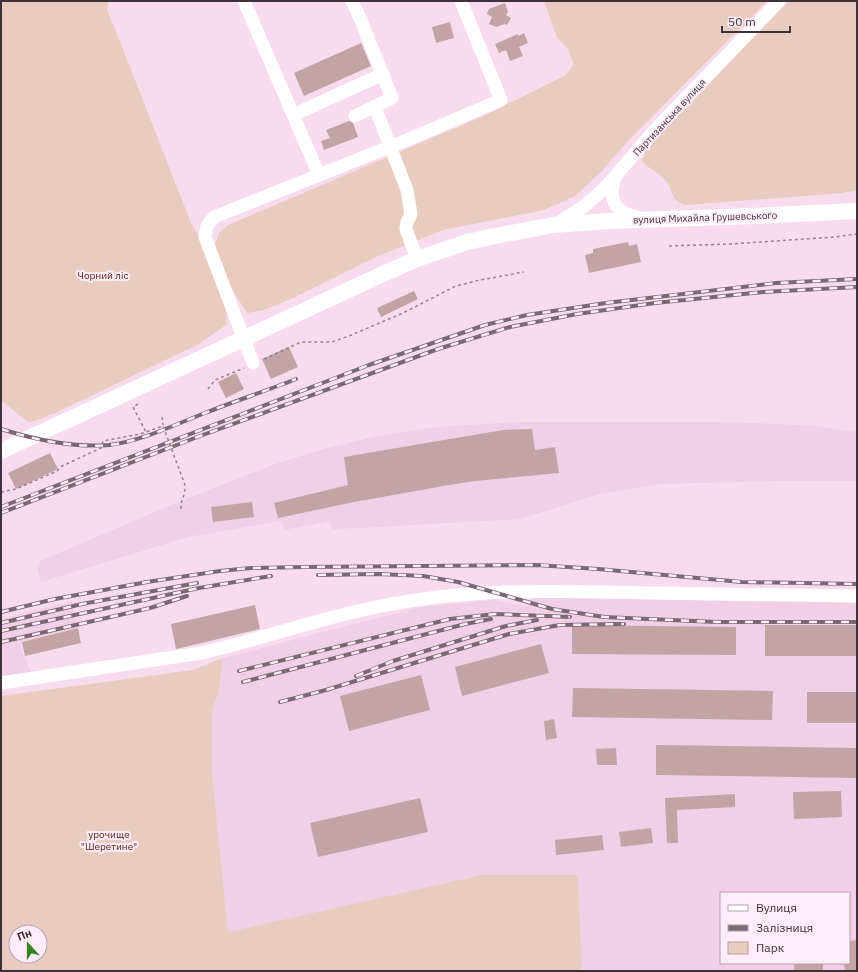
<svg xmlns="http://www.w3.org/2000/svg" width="858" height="972" font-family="'IBM Plex Sans',sans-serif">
  <rect width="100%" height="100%" fill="#f8dcee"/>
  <g fill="#f1cfe6" fill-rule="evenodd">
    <path d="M519,422H718L777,424L814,426L857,432V481H781L661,484L600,494L520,519L360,528L332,529L330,521L284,530L281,521L188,537L41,582L38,569L40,561L176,503L275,464L324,449L377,436L437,427Z"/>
    <path d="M532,597L857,603V971H582L578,875H482L228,932L212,773V709L218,695L223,658L420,607L493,600L526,606ZM721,893H849V963H721Z"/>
    <path d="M72,601L78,628L20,642L23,654L31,672L1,676V619Z"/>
  </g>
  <g fill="#e9cbc0" fill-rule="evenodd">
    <path d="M1,1H109L107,10L117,34L191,223L208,251L214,248L219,233L228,225L479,118L566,75L574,64L567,48L557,38L544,1H767L630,139L599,174L575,196L544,210L443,230L378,256L293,298L264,310L247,313L228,283L226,325L199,344L53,414L29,423L1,400Z"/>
    <path d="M789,1H857V190L843,193L685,205C668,198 675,192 666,181C660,173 649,169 642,161L645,152L658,137Z"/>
    <path d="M223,658L218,695L212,709V773L228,932L482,875H578L582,971H1V696L193,670ZM16,932H40V956H16Z"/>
  </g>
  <g fill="#c3a3a6">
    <path d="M505,3L508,12L506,15L511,18L507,25L505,24L496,27L489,24L492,17L487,14L489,9Z"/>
    <path d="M450,22L454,38L436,43L432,27Z"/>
    <path d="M524,33L528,43L519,47L523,56L510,61L506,50L499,53L495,44L518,34V36Z"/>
    <path d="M361,43L371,66L304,96L294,73Z"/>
    <path d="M349,121L353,123L358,137L324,150L321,141L330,138L326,130Z"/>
    <path d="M628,242L629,246L637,244L641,262L589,273L585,255L593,253V249Z"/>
    <path d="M414,291L418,299L381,317L377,308Z"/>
    <path d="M289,347L298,367L271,379L262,359Z"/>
    <path d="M236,373L244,389L226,398L218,382Z"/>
    <path d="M532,429L535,450L555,447L559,473L475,481L449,485L354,502L278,518L274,503L348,485L344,457L503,430Z"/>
    <path d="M50,453L58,469L16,489L8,473Z"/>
    <path d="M252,502L254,517L213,522L211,507Z"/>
    <path d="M255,605L260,629L176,649L171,624Z"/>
    <path d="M572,625L736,627V655L572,654Z"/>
    <rect x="765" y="625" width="92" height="31"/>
    <path d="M78,628L81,643L25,656L22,642Z"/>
    <path d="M541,644L549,673L462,696L455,667Z"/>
    <path d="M421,675L430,710L349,731L340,696Z"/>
    <path d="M573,688L773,691L772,720L572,717Z"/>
    <rect x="807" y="692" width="50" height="31"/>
    <path d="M554,719L557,738L546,740L544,721Z"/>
    <path d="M656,745L857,748V778L656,775Z"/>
    <path d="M616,748L617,765H597L596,749Z"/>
    <path d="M841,791L842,817L794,819L793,792Z"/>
    <path d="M735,794V807L677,810L678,843H667L665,798Z"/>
    <path d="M420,798L428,832L318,857L310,823Z"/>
    <path d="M651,828L653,843L621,847L619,832Z"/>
    <path d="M602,835L604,850L556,855L555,840Z"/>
    <path d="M857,940V971H845L844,963H849V941Z"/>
    <path d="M794,963H823V970L794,971Z"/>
  </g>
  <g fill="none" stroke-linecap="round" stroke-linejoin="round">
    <g stroke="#95828e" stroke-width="1.5" stroke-dasharray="3 3" stroke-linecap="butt">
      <path d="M669,246L731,244L834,237L857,234"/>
      <path d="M264,359L301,342H332L349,336L403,313L456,286L475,281L524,272"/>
      <path d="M208,389L215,380L244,368"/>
      <path d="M138,404L133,407L146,432"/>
      <path d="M162,417L163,425"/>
      <path d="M1,492L16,489L57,471L62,466L101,448L103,441L140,434L163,426L185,485C186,496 180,500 181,509"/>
    </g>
    <g stroke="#fff" stroke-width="13">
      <path d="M244,1L319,175"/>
      <path d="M352,1L360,18L392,98L355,116"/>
      <path d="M375,107L407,190L411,214L407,222L406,229L417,259"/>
      <path d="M293,115L383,74"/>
      <path d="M616,176C610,189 610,206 625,213C629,215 635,216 640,218"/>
      <path d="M556,224L583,207L604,189L654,131L779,1"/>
      <path d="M253,363L205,237L207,226L214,217L407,140L501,100L461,1"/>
      <path d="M1,683L201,653C267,638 331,614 398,603C480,588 567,591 650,593C719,594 788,595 857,596"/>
    </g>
    <path stroke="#fff" stroke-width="16" d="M1,451L383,274L417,259L467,242L495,236L553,225L609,221L753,216L857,211"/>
    <defs>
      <g id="rail">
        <path d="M1,429C36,440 72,448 109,445C142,441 174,425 205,413C235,401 266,391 296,379"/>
        <path d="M1,507L369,365L485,325L527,315L606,303L776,283L857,279"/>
        <path d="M1,513L200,436L438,349L510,327L577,314L655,303L763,292L857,287"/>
        <path d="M318,575L379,574L423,576L458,582L552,609L604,617L716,622H857"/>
        <path d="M1,612L55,599L147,582L220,571L251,568L303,567L536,565L598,569L742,582L857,584"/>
        <path d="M1,623L82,604L197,583"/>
        <path d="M1,631L199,588L271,576"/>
        <path d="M1,642L150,608L187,596"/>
        <path d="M239,671L450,619L495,614L570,617"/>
        <path d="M356,676L393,661L506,626L537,620"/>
        <path d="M243,682L465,624L491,619"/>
        <path d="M280,702L326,690L509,634L560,625L624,624"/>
      </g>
    </defs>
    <use href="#rail" stroke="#796973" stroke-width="4"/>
    <use href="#rail" stroke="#feedf8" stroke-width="2.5" stroke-dasharray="8" stroke-linecap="butt"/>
  </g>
  <g text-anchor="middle" stroke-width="4" stroke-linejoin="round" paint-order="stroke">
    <g font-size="10" fill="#3d3239" stroke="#feedf8">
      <text transform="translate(669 117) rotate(-47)" y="4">Партизанська вулиця</text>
      <text transform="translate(705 217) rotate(-2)" y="4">вулиця Михайла Грушевського</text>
    </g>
    <g font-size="10" fill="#541f06" stroke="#feedf8">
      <text x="103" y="279">Чорний ліс</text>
      <text x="109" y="838">урочище<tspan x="109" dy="12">"Шеретине"</tspan></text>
    </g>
  </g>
  <rect width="858" height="972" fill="none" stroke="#3d3239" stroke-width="4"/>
  <rect x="720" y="892" width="130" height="72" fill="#feedf8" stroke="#b1a2ac"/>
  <rect x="728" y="905" width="20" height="6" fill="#ffffff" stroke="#b1a2ac"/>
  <text x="756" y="912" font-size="12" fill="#3d3239">Вулиця</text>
  <rect x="728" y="925" width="20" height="6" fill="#796973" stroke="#b1a2ac"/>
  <text x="756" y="932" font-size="12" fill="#3d3239">Залізниця</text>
  <rect x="728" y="942" width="20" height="12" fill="#e9cbc0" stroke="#b1a2ac"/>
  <text x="756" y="952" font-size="12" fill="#3d3239">Парк</text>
  <g transform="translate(28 944) rotate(339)"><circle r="19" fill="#feedf8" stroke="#b1a2ac"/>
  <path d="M0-3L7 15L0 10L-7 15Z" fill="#398127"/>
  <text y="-6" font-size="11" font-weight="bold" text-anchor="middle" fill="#3d3239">Пн</text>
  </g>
  <path d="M722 26v6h68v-6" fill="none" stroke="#3d3239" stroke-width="2"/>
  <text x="728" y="26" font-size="12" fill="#3d3239" stroke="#feedf8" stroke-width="3" paint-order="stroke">50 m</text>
</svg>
